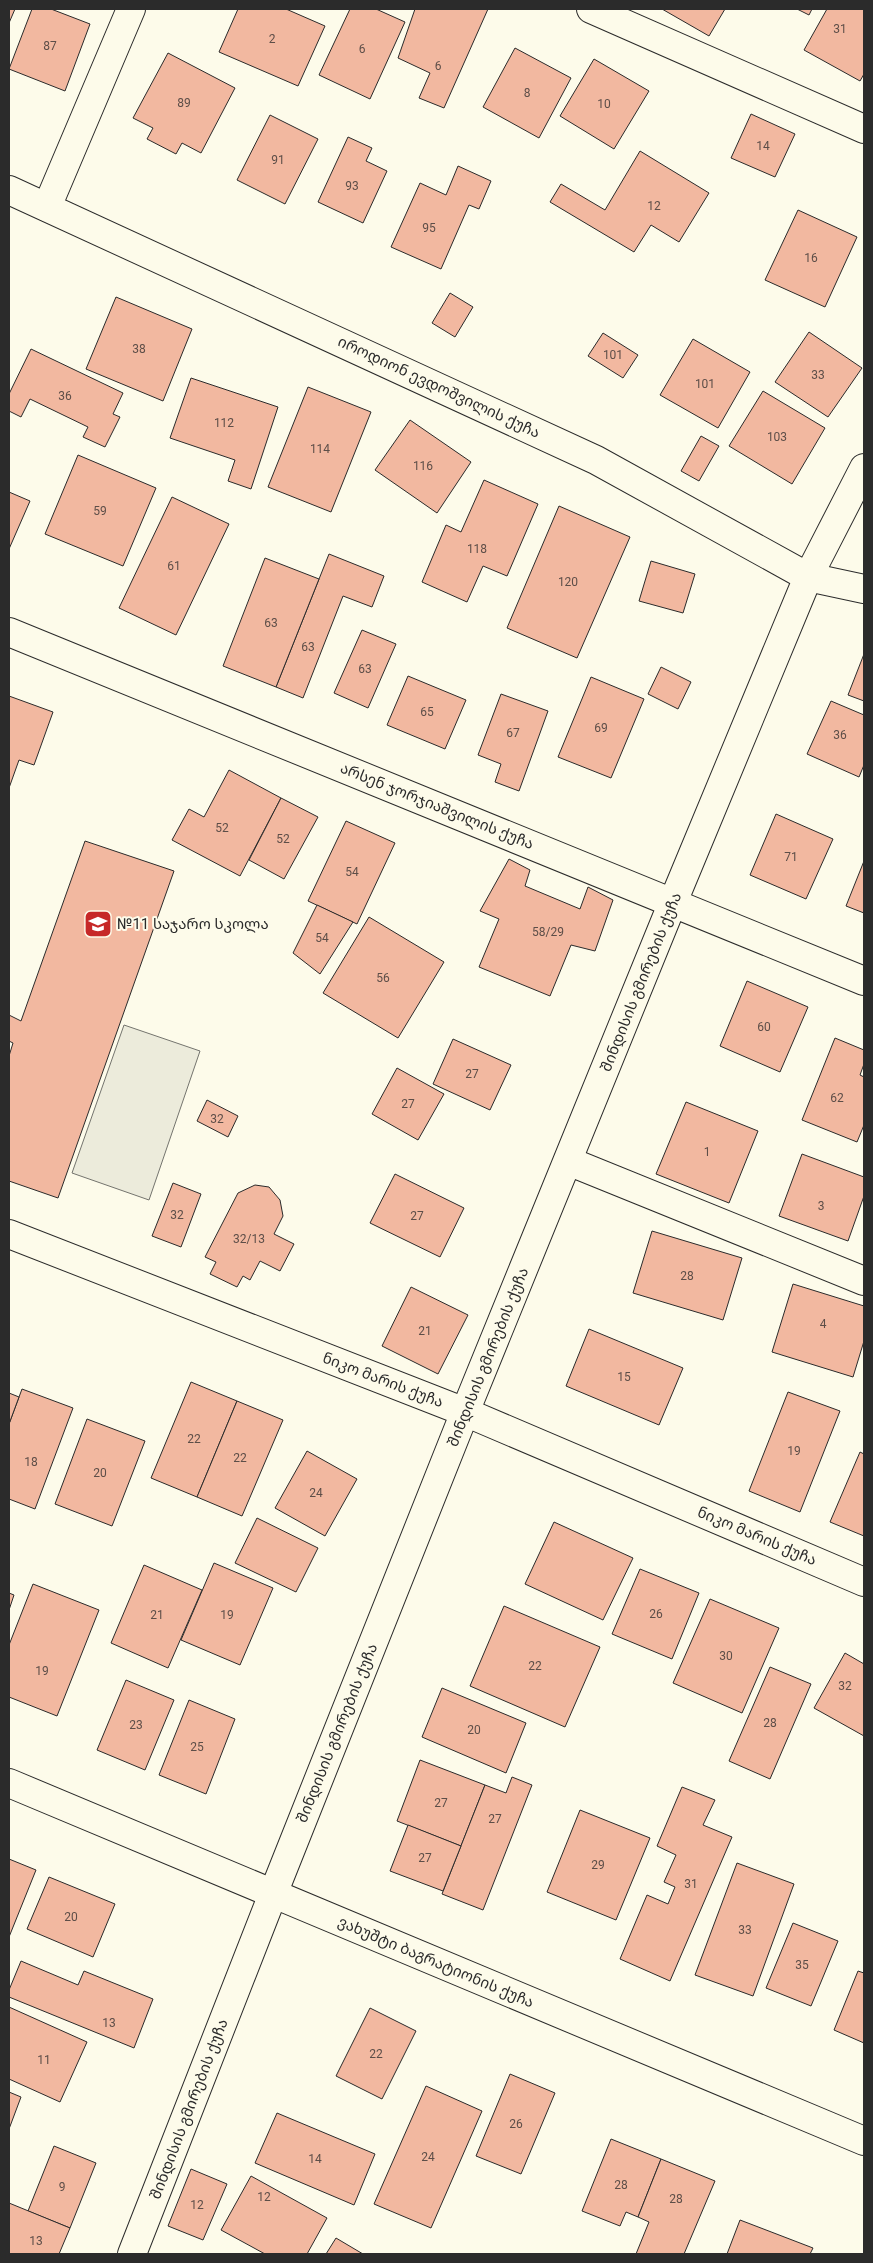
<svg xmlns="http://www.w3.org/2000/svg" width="873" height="2263" font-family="Roboto,'Noto Sans Georgian',sans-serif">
  <rect width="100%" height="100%" fill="#fdfbea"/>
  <path fill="#ecebdb" stroke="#74746e" d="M124,1025L200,1051L149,1200L72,1173Z"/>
  <g fill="#f2b8a0" stroke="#2b2b2b">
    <path d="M9,9H15L9,23Z"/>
    <path d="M32,9H51L90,24L65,91L9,69Z"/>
    <path d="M238,9H286L325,26L298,86L219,52Z"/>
    <path d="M350,9H376L405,22L370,99L319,75Z"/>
    <path d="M415,9H488L444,108L419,98L430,73L398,58Z"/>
    <path d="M662,9H725L709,36Z"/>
    <path d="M797,9H812L809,15Z"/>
    <path d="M827,9H864V74L860,81L804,50Z"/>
    <path d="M515,48L571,78L539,138L483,107Z"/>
    <path d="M168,53L235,88L201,153L182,143L176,154L147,139L153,128L133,118Z"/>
    <path d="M594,59L649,91L614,149L560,116Z"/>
    <path d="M751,114L795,134L775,177L731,158Z"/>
    <path d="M270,115L318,139L285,204L237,180Z"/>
    <path d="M348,137L372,148L366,161L387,171L363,223L318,202Z"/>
    <path d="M640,151L709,193L679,242L651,225L634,252L550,202L561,184L605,210Z"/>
    <path d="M458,166L491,181L479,209L469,205L441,269L391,247L420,183L446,195Z"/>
    <path d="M798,210L857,237L825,307L765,280Z"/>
    <path d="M450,293L473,307L455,337L432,323Z"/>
    <path d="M116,297L192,329L163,401L86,369Z"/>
    <path d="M809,332L862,368L828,417L775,382Z"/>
    <path d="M603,333L638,355L623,378L588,356Z"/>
    <path d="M693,339L750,372L718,428L660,395Z"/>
    <path d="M31,349L123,393L113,414L120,417L105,447L83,437L88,427L30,399L21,417L9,411V394Z"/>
    <path d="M191,378L278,407L251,489L228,481L235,460L170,438Z"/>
    <path d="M308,387L371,412L331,512L268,487Z"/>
    <path d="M763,391L825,428L792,484L729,446Z"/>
    <path d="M410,420L471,462L437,513L375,470Z"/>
    <path d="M701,436L719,446L699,481L681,471Z"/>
    <path d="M78,455L156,488L123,566L45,534Z"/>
    <path d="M484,480L538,504L507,576L483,566L467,602L422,582L446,525L461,532Z"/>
    <path d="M9,492L30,501L9,549Z"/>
    <path d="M172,497L229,524L176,635L119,608Z"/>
    <path d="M559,506L630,537L577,658L507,628Z"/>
    <path d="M329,554L384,576L372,607L343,596L303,698L276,687Z"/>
    <path d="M265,558L319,579L276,687L223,666Z"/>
    <path d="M651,561L695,574L683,613L639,601Z"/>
    <path d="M362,630L396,644L368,708L334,693Z"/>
    <path d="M864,654V701L848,695Z"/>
    <path d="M661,667L691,682L678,709L648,694Z"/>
    <path d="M408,676L466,700L445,749L387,725Z"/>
    <path d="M591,677L644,699L611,778L558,757Z"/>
    <path d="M501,694L548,711L519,791L495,782L501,764L478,755Z"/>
    <path d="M9,696L53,712L34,765L19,760L9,788Z"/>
    <path d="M831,701L864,715V765L859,777L807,754Z"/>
    <path d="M229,770L281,798L240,876L172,840L189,809L204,817Z"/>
    <path d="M281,798L318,817L284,879L249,860Z"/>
    <path d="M776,814L833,839L806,899L750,875Z"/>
    <path d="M346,821L395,843L357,924L308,901Z"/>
    <path d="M85,841L174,871L58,1198L9,1181V1056L13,1043L9,1041V1015L21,1021Z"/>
    <path d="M509,859L530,870L525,886L580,909L588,887L613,900L595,951L571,945L550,996L479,967L499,919L480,911Z"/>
    <path d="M864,861V913L846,906Z"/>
    <path d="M317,905L353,922L320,974L293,953Z"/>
    <path d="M369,917L444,962L398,1038L323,993Z"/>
    <path d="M747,981L808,1007L780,1072L720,1046Z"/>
    <path d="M835,1038L864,1050V1064L860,1075L864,1077V1125L857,1142L802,1120Z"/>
    <path d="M453,1039L511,1065L490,1110L433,1084Z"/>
    <path d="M397,1068L444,1094L418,1140L372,1114Z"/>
    <path d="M207,1100L238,1116L228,1137L197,1121Z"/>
    <path d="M686,1102L758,1131L729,1203L656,1174Z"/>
    <path d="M802,1154L864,1177V1196L848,1241L779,1216Z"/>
    <path d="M395,1174L464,1208L440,1257L370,1223Z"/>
    <path d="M173,1183L201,1194L181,1247L152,1236Z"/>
    <path d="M255,1185L269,1187L280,1200L283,1216L274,1234L294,1244L280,1271L260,1261L250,1280L243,1276L237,1287L210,1274L216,1262L205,1257L238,1193Z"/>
    <path d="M652,1231L742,1258L723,1320L633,1293Z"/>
    <path d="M793,1284L864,1306V1341L853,1377L772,1352Z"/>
    <path d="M411,1287L468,1315L438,1374L382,1346Z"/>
    <path d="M589,1329L683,1368L659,1425L566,1386Z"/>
    <path d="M191,1382L237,1401L197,1497L151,1478Z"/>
    <path d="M22,1389L73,1408L35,1509L9,1499V1424Z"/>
    <path d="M788,1392L840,1411L800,1512L749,1491Z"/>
    <path d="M9,1393L19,1397L9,1424Z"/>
    <path d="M237,1401L283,1420L242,1516L197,1497Z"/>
    <path d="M87,1419L145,1441L112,1526L55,1504Z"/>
    <path d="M307,1451L357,1479L325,1536L275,1508Z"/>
    <path d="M860,1452L864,1454V1536L830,1522Z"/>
    <path d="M257,1518L318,1548L296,1592L235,1563Z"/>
    <path d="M554,1522L633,1558L603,1620L525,1584Z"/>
    <path d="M214,1563L273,1588L240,1665L181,1640Z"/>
    <path d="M144,1565L202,1590L168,1668L111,1643Z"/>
    <path d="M640,1569L699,1593L672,1659L612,1634Z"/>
    <path d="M33,1584L99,1610L57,1716L9,1697V1645Z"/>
    <path d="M9,1593L14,1595L9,1610Z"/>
    <path d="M710,1599L779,1628L742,1713L673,1683Z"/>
    <path d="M504,1606L600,1647L565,1727L470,1686Z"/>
    <path d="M845,1653L864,1664V1736L814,1708Z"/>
    <path d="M770,1667L811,1684L770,1779L729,1761Z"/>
    <path d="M126,1680L174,1700L145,1770L97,1750Z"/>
    <path d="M442,1688L526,1723L506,1773L422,1737Z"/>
    <path d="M189,1700L235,1719L206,1794L159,1775Z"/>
    <path d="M420,1760L485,1785L461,1846L397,1821Z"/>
    <path d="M512,1777L532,1785L483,1910L442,1894L485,1785L506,1793Z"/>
    <path d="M682,1787L715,1800L703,1825L732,1837L670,1981L620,1959L647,1895L668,1904L675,1887L664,1882L676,1855L657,1846Z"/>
    <path d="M580,1810L650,1838L616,1920L547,1892Z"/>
    <path d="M408,1825L461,1846L443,1891L390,1871Z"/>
    <path d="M9,1859L36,1870L9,1937Z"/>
    <path d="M737,1863L794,1884L753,1996L695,1975Z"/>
    <path d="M49,1877L115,1904L93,1957L27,1929Z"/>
    <path d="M793,1923L838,1941L811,2006L766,1988Z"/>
    <path d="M21,1961L78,1985L84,1971L153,1999L134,2048L9,1997V1990Z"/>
    <path d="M858,1971L864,1973V2043L834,2030Z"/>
    <path d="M9,2007L87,2042L60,2102L9,2079Z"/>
    <path d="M370,2008L416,2031L382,2099L336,2076Z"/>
    <path d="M510,2074L555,2093L521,2174L476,2156Z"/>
    <path d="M426,2086L482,2111L431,2228L374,2204Z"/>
    <path d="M9,2092L21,2097L9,2129Z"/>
    <path d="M277,2113L375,2154L354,2205L255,2163Z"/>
    <path d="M611,2139L661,2159L638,2217L626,2212L620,2226L582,2211Z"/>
    <path d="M54,2146L96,2163L70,2228L28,2211Z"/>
    <path d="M661,2159L715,2181L684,2254H636L649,2222L638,2217Z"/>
    <path d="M191,2169L227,2184L203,2240L168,2226Z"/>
    <path d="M251,2176L327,2218L307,2254H265L221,2230Z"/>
    <path d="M9,2203L70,2228L59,2254H9Z"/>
    <path d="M740,2220L813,2248L810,2254H727Z"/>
    <path d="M336,2238L363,2254H326Z"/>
  </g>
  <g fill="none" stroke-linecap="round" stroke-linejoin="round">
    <defs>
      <g id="minor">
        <path d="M591,9L864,129"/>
        <path d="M9,190L596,460L808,577L864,589"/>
        <path d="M47,207L131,9"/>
        <path d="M9,632L864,981"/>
        <path d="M568,1161L864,1281"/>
        <path d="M9,1234L465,1412L864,1582"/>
        <path d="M132,2254L273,1894L465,1412L673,902L808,577L864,468"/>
      </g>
      <path id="tertiary" d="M9,1783L864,2141"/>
    </defs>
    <use href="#minor" stroke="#2b2b2b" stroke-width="30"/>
    <use href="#tertiary" stroke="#2b2b2b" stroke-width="30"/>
    <use href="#minor" stroke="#fdfbea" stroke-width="28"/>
    <use href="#tertiary" stroke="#fdfbea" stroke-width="28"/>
  </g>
  <defs>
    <symbol id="school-square" viewBox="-11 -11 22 22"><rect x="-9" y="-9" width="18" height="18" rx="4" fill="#c62828" stroke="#fdfbea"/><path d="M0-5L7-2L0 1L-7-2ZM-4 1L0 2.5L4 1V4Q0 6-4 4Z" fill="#fff"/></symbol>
  </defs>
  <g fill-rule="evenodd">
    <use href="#school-square" x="82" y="908" width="32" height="32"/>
  </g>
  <g text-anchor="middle" stroke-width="4" stroke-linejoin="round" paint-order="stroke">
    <g font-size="12" fill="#5d4e48">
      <text x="840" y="33">31</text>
      <text x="272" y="43">2</text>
      <text x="50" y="50">87</text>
      <text x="362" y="53">6</text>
      <text x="438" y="70">6</text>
      <text x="527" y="97">8</text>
      <text x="184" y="107">89</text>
      <text x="604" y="108">10</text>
      <text x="763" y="150">14</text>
      <text x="278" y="164">91</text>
      <text x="352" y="190">93</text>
      <text x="654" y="210">12</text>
      <text x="429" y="232">95</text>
      <text x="811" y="262">16</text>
      <text x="139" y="353">38</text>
      <text x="613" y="359">101</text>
      <text x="818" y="379">33</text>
      <text x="705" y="388">101</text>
      <text x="65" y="400">36</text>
      <text x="224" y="427">112</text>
      <text x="777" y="441">103</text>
      <text x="320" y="453">114</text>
      <text x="423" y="470">116</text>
      <text x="100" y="515">59</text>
      <text x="477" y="553">118</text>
      <text x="174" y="570">61</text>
      <text x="568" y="586">120</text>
      <text x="271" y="627">63</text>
      <text x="308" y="651">63</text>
      <text x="365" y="673">63</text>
      <text x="427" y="716">65</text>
      <text x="601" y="732">69</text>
      <text x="513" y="737">67</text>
      <text x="840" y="739">36</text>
      <text x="222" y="832">52</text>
      <text x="283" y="843">52</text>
      <text x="791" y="861">71</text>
      <text x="352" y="876">54</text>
      <text x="548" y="936">58/29</text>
      <text x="322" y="942">54</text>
      <text x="383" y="982">56</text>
      <text x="764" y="1031">60</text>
      <text x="472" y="1078">27</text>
      <text x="837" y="1102">62</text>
      <text x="408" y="1108">27</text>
      <text x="217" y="1123">32</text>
      <text x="707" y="1156">1</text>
      <text x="821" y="1210">3</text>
      <text x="177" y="1219">32</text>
      <text x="417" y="1220">27</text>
      <text x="249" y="1243">32/13</text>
      <text x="687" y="1280">28</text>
      <text x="823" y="1328">4</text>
      <text x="425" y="1335">21</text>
      <text x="624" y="1381">15</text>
      <text x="194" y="1443">22</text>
      <text x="794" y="1455">19</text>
      <text x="240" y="1462">22</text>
      <text x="31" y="1466">18</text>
      <text x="100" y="1477">20</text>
      <text x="316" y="1497">24</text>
      <text x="656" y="1618">26</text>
      <text x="157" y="1619">21</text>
      <text x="227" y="1619">19</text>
      <text x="726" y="1660">30</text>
      <text x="535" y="1670">22</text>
      <text x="42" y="1675">19</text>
      <text x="845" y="1690">32</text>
      <text x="770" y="1727">28</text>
      <text x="136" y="1729">23</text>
      <text x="474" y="1734">20</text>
      <text x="197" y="1751">25</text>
      <text x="441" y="1807">27</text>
      <text x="495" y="1823">27</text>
      <text x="425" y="1862">27</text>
      <text x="598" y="1869">29</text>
      <text x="691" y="1888">31</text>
      <text x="71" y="1921">20</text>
      <text x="745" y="1934">33</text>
      <text x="802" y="1969">35</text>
      <text x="109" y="2027">13</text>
      <text x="376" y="2058">22</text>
      <text x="44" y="2064">11</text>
      <text x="516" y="2128">26</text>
      <text x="428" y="2161">24</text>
      <text x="315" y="2163">14</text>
      <text x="621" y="2189">28</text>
      <text x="62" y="2191">9</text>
      <text x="264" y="2201">12</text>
      <text x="676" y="2203">28</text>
      <text x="197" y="2209">12</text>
      <text x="36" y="2245">13</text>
    </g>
    <g font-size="15" fill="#2b2b2b" stroke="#fdfbea">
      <text transform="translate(439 387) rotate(25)" y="5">იროდიონ ევდოშვილის ქუჩა</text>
      <text transform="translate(437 806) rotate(22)" y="5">არსენ ჯორჯიაშვილის ქუჩა</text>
      <text transform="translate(641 982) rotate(-68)" y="5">შინდისის გმირების ქუჩა</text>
      <text transform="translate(488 1357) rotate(-68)" y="5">შინდისის გმირების ქუჩა</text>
      <text transform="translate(383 1380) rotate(21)" y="5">ნიკო მარის ქუჩა</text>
      <text transform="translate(757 1536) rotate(23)" y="5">ნიკო მარის ქუჩა</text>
      <text transform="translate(337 1733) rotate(-68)" y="5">შინდისის გმირების ქუჩა</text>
      <text transform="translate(436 1962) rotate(23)" y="5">ვახუშტი ბაგრატიონის ქუჩა</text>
      <text transform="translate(189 2109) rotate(-69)" y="5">შინდისის გმირების ქუჩა</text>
    </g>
    <g font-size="15" fill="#2b2b2b" stroke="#fdfbea" text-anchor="start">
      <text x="117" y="929">№11 საჯარო სკოლა</text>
    </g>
  </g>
  <rect width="873" height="2263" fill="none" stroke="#2b2b2b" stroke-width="20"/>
</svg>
